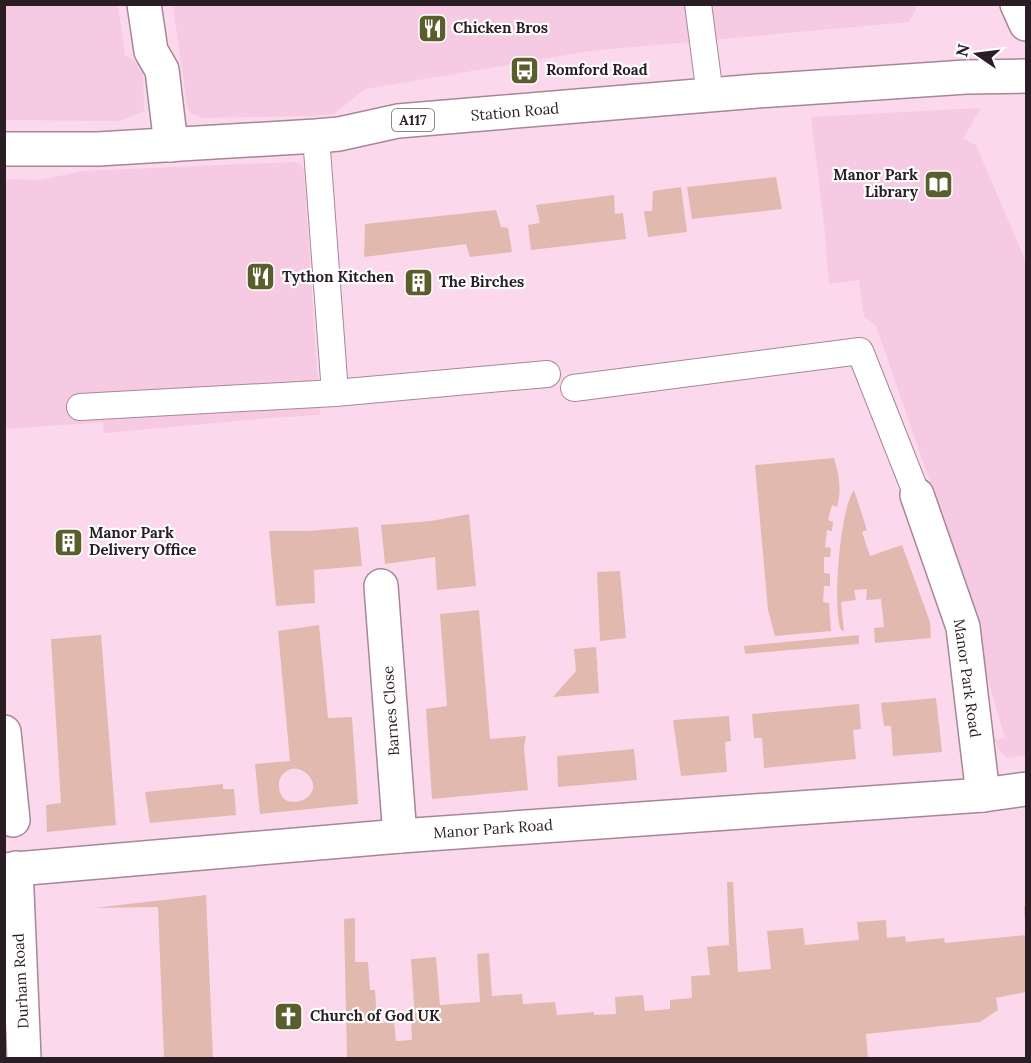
<svg xmlns="http://www.w3.org/2000/svg" width="1031" height="1063" font-family="Lora,serif">
  <rect width="100%" height="100%" fill="#fcd8ec"/>
  <g fill="#f5cae2">
    <path d="M915,4L916,10L909,22L589,51L365,89L334,114L312,116L203,118L190,113L187,105L173,5Z"/>
    <path d="M5,5H118L125,55L143,66L144,111L120,121L5,120Z"/>
    <path d="M981,108L963,139L976,145L1026,262V755L1007,758L998,749L995,740L1005,738L934,493L876,326L864,316L859,280L829,284L824,224L811,117Z"/>
    <path d="M294,162L301,165L304,171L320,415L270,418L104,433L103,422L5,429L4,179L40,180L83,171Z"/>
  </g>
  <g fill="#e2b9ae" fill-rule="evenodd">
    <path d="M776,177L782,209L692,219L687,187Z"/>
    <path d="M681,187L687,232L648,237L644,211H652L653,191Z"/>
    <path d="M614,195L615,214L623,213L626,239L531,250L528,225L540,223L536,205Z"/>
    <path d="M496,210L501,227L508,228L512,252L470,257L466,244L364,257L365,224Z"/>
    <path d="M834,458C839,476 842,488 837,507L832,505L828,520L833,522L832,531L827,530L825,547L831,548L830,557H824V573L830,574V586H824L823,602L829,603L831,631L775,636L768,610L755,465Z"/>
    <path d="M854,490L867,530L862,532L870,556L902,545L930,622L931,638L875,643L874,628L884,627L881,599L866,600L867,589L854,590L856,600L841,602L844,631L841,630C832,609 840,508 854,490Z"/>
    <path d="M469,514L476,586L437,590L435,557L385,564L381,525L431,521Z"/>
    <path d="M358,527L362,566L314,570L315,603L276,606L269,531H307Z"/>
    <path d="M620,571L626,638L600,641L597,572Z"/>
    <path d="M479,610L490,739L526,736L524,748L528,790L432,799L426,709L447,706L440,614Z"/>
    <path d="M319,625L328,718L352,717L358,804L260,814L255,764L290,761L278,631ZM291,769C298,768 304,770 309,776C327,798 281,816 279,787C278,778 283,772 291,769Z"/>
    <path d="M101,635L116,825L47,832L46,805L61,803L51,639Z"/>
    <path d="M859,635V644L745,654L744,646Z"/>
    <path d="M596,647L599,693L553,697L576,671L574,649Z"/>
    <path d="M936,698L942,752L893,756L891,726H884L881,703Z"/>
    <path d="M859,704L861,729L853,730L856,759L764,768L762,738H754L752,714Z"/>
    <path d="M729,716L731,741L725,742L727,772L681,776L673,720Z"/>
    <path d="M634,749L637,780L558,787L557,756Z"/>
    <path d="M223,784V789H234L236,815L150,823L145,792Z"/>
    <path d="M727,882H733L738,972L771,969L767,931L803,928L805,945L859,940L857,922L886,920L887,938L905,936L906,942L944,938L945,943L1026,935L1024,906H1026V992L996,998L998,1010L980,1022L866,1034L868,1058H347L344,919L355,918V962H368L370,990H375L377,1023L394,1022L396,1041L412,1040L411,1020H415L411,959L436,957L440,1005L480,1002L477,954L489,953L492,996L522,994L523,1004L555,1002L557,1015L594,1012V1015L616,1014L615,997L643,995L645,1011L670,1009V1000L692,998L691,976L710,975L707,947L729,945Z"/>
    <path d="M206,895L213,1058H164L158,907L94,908Z"/>
  </g>
  <g fill="none" stroke-linecap="round" stroke-linejoin="round">
    <defs>
      <g id="service">
        <path d="M698,4L710,95"/>
        <path d="M316,136L335,393"/>
        <path d="M574,388L860,351L917,495"/>
        <path d="M80,407L335,393L547,374"/>
      </g>
      <g id="minor">
        <path d="M144,4L151,51L162,70L171,145"/>
        <path d="M917,495L963,627L983,795"/>
        <path d="M381,586L400,836"/>
        <path d="M4,732L13,820"/>
        <path d="M16,868L24,1058"/>
        <path d="M4,870L400,836L983,795L1026,789"/>
      </g>
      <g id="primary">
        <path d="M1017,4L1026,24"/>
        <path d="M4,149H98L316,136L339,134L398,121L757,91L966,77L1026,76"/>
      </g>
    </defs>
    <use href="#service" stroke="#a78698" stroke-width="28"/>
    <use href="#minor" stroke="#a78698" stroke-width="36"/>
    <use href="#primary" stroke="#a78698" stroke-width="36"/>
    <use href="#service" stroke="#fff" stroke-width="26"/>
    <use href="#minor" stroke="#fff" stroke-width="33"/>
    <use href="#primary" stroke="#fff" stroke-width="33"/>
  </g>
  <defs>
    <symbol id="restaurant-square" viewBox="-11 -11 22 22"><rect x="-9" y="-9" width="18" height="18" rx="4" fill="#5a5e2c" stroke="#fff"/><path d="M-5-6h1v4h1v-4h1v4h1v-4h1v5L-1.5 .5V6h-2V.5L-5-1ZM5-6V6H3V1.5H1.5Q1.5-4 5-6Z" fill="#fff"/></symbol>
    <symbol id="bus-square" viewBox="-11 -11 22 22"><rect x="-9" y="-9" width="18" height="18" rx="4" fill="#5a5e2c" stroke="#fff"/><path d="M-5-6H5V4H4V6H2V4H-2V6H-4V4H-5ZM-3.5-4V0h7V-4ZM-3.5 1.2v1.5H-2V1.2ZM2 1.2v1.5H3.5V1.2Z" fill="#fff"/></symbol>
    <symbol id="library-square" viewBox="-11 -11 22 22"><rect x="-9" y="-9" width="18" height="18" rx="4" fill="#5a5e2c" stroke="#fff"/><path d="M-6-4Q-3-5.5-.7-3.5V5Q-3 3-6 4ZM6-4Q3-5.5 .7-3.5V5Q3 3 6 4Z" fill="#fff"/></symbol>
    <symbol id="building-square" viewBox="-11 -11 22 22"><rect x="-9" y="-9" width="18" height="18" rx="4" fill="#5a5e2c" stroke="#fff"/><path d="M-4-6H4V6H1V3H-1V6H-4ZM-2.5-4.3h1.7v1.8h-1.7ZM.8-4.3h1.7v1.8H.8ZM-2.5-1h1.7V.8h-1.7ZM.8-1h1.7V.8H.8Z" fill="#fff"/></symbol>
    <symbol id="church-square" viewBox="-11 -11 22 22"><rect x="-9" y="-9" width="18" height="18" rx="4" fill="#5a5e2c" stroke="#fff"/><path d="M-1.2-6h2.4v3.5h3.3v2.4h-3.3V6h-2.4V-.1h-3.3v-2.4h3.3Z" fill="#fff"/></symbol>
  </defs>
  <g fill-rule="evenodd">
    <use href="#restaurant-square" x="416" y="12" width="33" height="33"/>
    <use href="#bus-square" x="508" y="54" width="33" height="33"/>
    <use href="#library-square" x="922" y="168" width="33" height="33"/>
    <use href="#restaurant-square" x="244" y="260" width="33" height="33"/>
    <use href="#building-square" x="402" y="266" width="33" height="33"/>
    <use href="#building-square" x="52" y="526" width="33" height="33"/>
    <use href="#church-square" x="272" y="1000" width="33" height="33"/>
  </g>
  <g text-anchor="middle" stroke-width="4.5" stroke-linejoin="round" paint-order="stroke">
    <rect fill="#fff" stroke="#6a6166" stroke-width="1.5" x="392" y="109" width="42" height="22" rx="4.5"/>
    <g font-size="14" font-weight="bold" fill="#2a1d24">
      <text x="413" y="125">A117</text>
    </g>
    <g font-size="15" font-weight="bold" fill="#2a1d24" stroke="#fff" text-anchor="start">
      <text x="453" y="33">Chicken Bros</text>
      <text x="546" y="75">Romford Road</text>
      <text x="918" y="180" text-anchor="end">Manor Park<tspan x="918" dy="17">Library</tspan></text>
      <text x="282" y="282">Tython Kitchen</text>
      <text x="439" y="287">The Birches</text>
      <text x="89" y="538">Manor Park<tspan x="89" dy="17">Delivery Office</tspan></text>
      <text x="310" y="1021">Church of God UK</text>
    </g>
    <g font-size="15" fill="#2a1d24" stroke="#fff">
      <text transform="translate(515 112) rotate(-5)" y="5">Station Road</text>
      <text transform="translate(967 678) rotate(82)" y="5">Manor Park Road</text>
      <text transform="translate(391 711) rotate(-94)" y="5">Barnes Close</text>
      <text transform="translate(493 829) rotate(-4)" y="5">Manor Park Road</text>
      <text transform="translate(21 981) rotate(-93)" y="5">Durham Road</text>
    </g>
  </g>
  <rect width="1031" height="1063" fill="none" stroke="#2a1d24" stroke-width="12"/>
  <g transform="translate(977 54) rotate(284)" stroke="#ffffff" stroke-width="4.5" paint-order="stroke">
  <path d="M0-4.5L10 22L0 15L-10 22Z" fill="#2a1d24"/>
  <text y="-9" font-size="16" font-weight="bold" text-anchor="middle" fill="#2a1d24">N</text>
  </g>
</svg>
